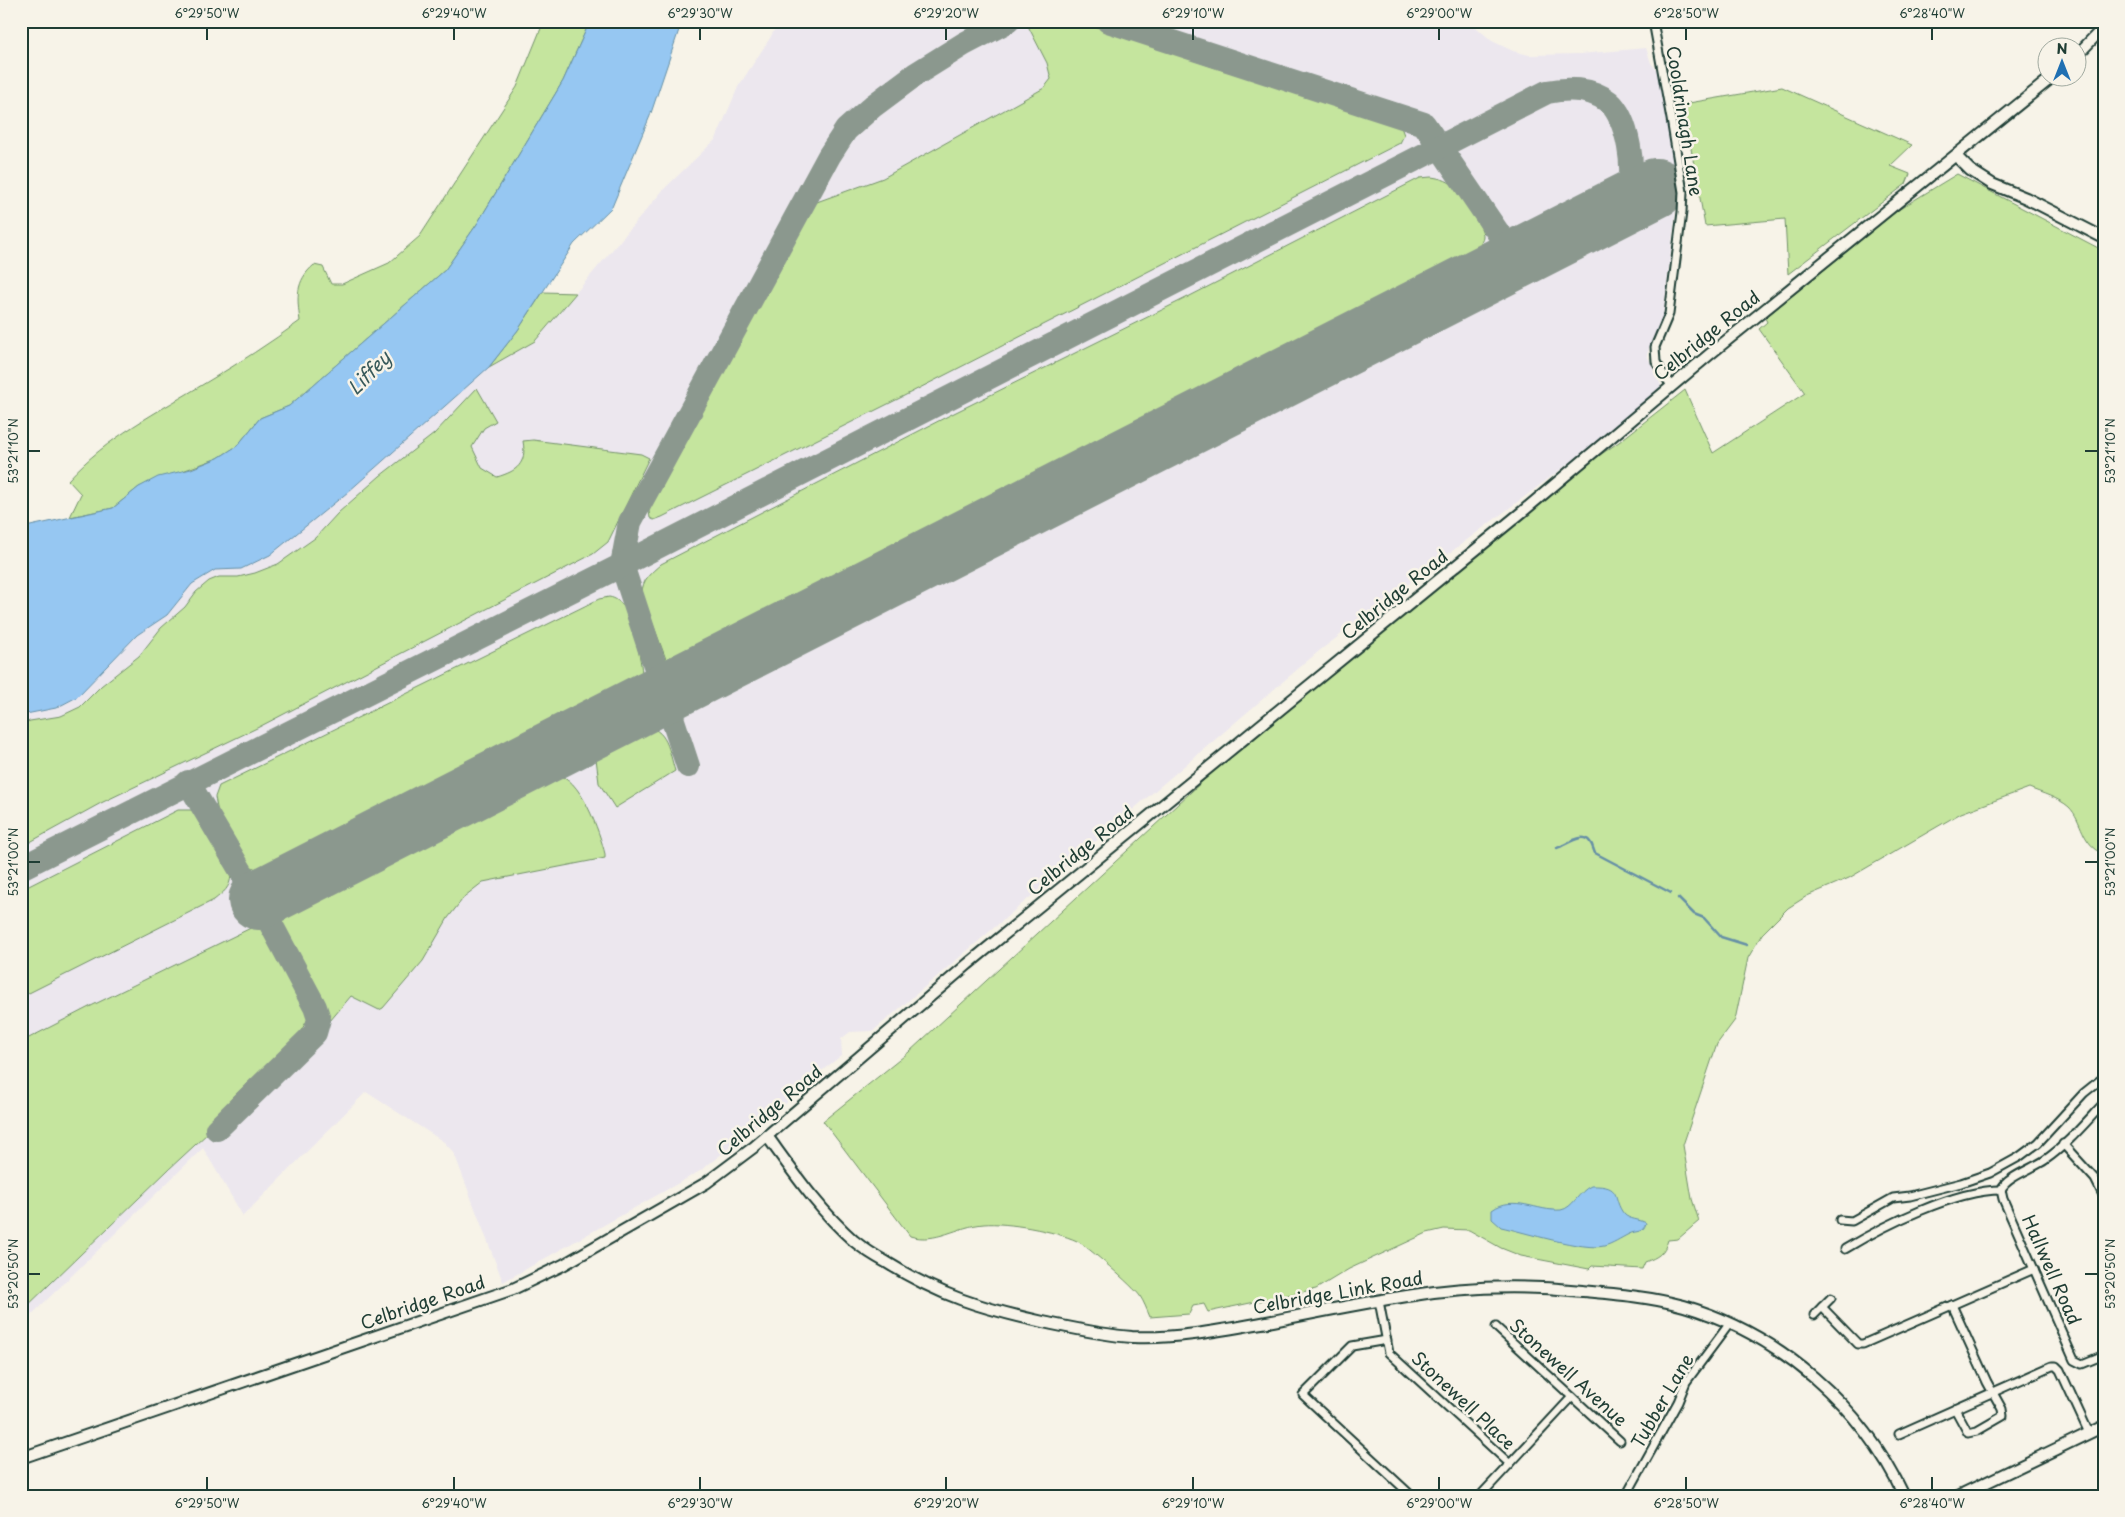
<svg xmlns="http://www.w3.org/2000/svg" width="2125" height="1517" font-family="'Playpen Sans',sans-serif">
  <rect width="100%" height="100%" fill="#f7f3e8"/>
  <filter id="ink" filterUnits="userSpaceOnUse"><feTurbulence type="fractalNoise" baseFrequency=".02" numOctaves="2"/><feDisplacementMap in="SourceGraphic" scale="10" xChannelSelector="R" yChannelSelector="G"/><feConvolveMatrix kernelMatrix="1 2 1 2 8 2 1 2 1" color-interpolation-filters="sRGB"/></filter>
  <g filter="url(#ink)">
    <path fill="#ece7ee" d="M779,21H1469L1492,41L1513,51L1529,55L1580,54L1646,48L1651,63L1660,74L1679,185L1663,316L1650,345L1647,355L1664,392L1319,651L873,1031L850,1032L841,1039L842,1055L819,1073L783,1106L700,1171L503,1282L454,1153L444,1142L366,1092L243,1216L203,1148L21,1325V715L56,708L77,697L137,635L167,615L192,584L215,570L241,569L270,555L348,492L489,367L535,341L664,189L716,139L738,87L770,38Z"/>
    <g fill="#c5e59e" stroke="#729169">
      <path d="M544,21H590L563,81L477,224L445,270L289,406L260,418L237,446L218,458L139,487L113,508L70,517L81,494L68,480C107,437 158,412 207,382C239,363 270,343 300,321C297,298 295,281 314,265L323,267L331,284H342L389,263L420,236L517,87Z"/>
      <path d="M1033,21H1080L1213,67L1391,122L1401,127L1404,135L1400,143L900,398L662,517L654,520L650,518L648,505L814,203L883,178L1044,88L1051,79L1047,63L1027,24Z"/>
      <path d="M1782,87L1912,145L1890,166L1910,174L1906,184L1788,274L1785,219L1705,226L1683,104Z"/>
      <path d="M1957,174L2104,251V854C2080,843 2083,821 2069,807C2059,798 2041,793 2029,788L1961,813L1849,878L1807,896L1788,908L1762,934L1748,958L1735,1020L1717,1044L1683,1145L1692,1199L1699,1221L1678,1239L1668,1240C1664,1254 1658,1257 1645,1262L1642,1269L1592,1266L1589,1269L1521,1256L1501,1248L1469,1230L1444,1229L1427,1233L1349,1269L1316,1289L1208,1312L1204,1304L1193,1306L1189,1314L1150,1317C1147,1310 1144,1302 1140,1296C1135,1288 1085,1244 1077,1241C1055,1231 1007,1222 984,1224C957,1226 936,1244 910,1236L823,1121L909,1052L1217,768L1252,741L1393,624L1502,522L1619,442L1685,390L1713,453L1805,393L1759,329L1767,322L1765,318L1898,210Z"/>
      <path d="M1431,177C1439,178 1447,180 1453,185C1461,191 1484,228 1483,236C1482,245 1477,250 1471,256L1185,402L1050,474L694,652L667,662L642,594C642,579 651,573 661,564L952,414L1184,299L1420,178Z"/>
      <path d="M543,292L576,293L535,341L489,367L518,330Z"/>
      <path d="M477,388L496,421L484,428L472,447L482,468L497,477C517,471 527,464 523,441L533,440L641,454L649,458L608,542L593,554L259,727L101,803L21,847V724L30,721L61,716L80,707L101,686L139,656L161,628L185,607L196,592L209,581L219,577H238L255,573L278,564L315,538L338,513L380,476L434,434Z"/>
      <path d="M609,597C616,598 620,602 625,608C632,618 642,662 642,675L635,682L538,733L270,865L256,869L250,866L218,813L215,797L219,786L599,599Z"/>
      <path d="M643,727C668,727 669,752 675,771L615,808L599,783L595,750Z"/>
      <path d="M555,774C580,775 600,833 605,854V858L483,882L465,896L448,918L423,961L383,1008L379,1010L351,996L330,1021L323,1014L307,979L278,926C275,918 279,913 285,907L371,867Z"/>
      <path d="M178,810H191L201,820L231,875C230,888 224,892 214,900L21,997V890Z"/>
      <path d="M263,922L272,932L308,1004L310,1011L308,1019L299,1034L231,1099L235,1108L168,1170L21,1312V1042L93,1005Z"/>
    </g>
    <g fill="#96c7f2" stroke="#6690a6">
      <path d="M590,21H682L650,116L612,207L574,244L518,330L489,367L348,492L270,555L241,569L215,570L192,584L167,615L137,635L77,697L56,708L21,715V528L113,508L139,487L158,477L191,469L218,458L237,446L260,418L289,406L445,270L477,224L563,81Z"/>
      <path d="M1591,1186C1624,1185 1611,1198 1624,1214C1629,1220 1640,1219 1646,1223C1643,1234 1637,1230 1629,1234C1621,1238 1612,1244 1604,1246C1584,1251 1524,1232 1501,1227L1492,1219V1210C1514,1194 1537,1212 1561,1210C1573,1208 1579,1191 1591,1186Z"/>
    </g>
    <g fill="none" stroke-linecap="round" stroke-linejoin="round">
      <g stroke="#6690a6" stroke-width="2.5">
        <path d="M1557,848C1567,845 1582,831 1590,842C1593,845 1593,850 1595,853L1671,893"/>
        <path d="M1678,898L1694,914L1704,918L1721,937L1747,945"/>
      </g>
      <g stroke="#8b988e" stroke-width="24">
        <path d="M1108,21L1424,124L1516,259"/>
        <path d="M688,766L622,565L630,522L829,156L846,130L873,106L916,74L964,44L1008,21"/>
        <path d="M188,782L258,900L315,1007L319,1019L315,1033L217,1129"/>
        <path d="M21,868L622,565L1547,92C1567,88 1592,88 1609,102C1628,118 1637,173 1627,195C1623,203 1616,206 1610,211"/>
      </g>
      <path stroke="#8b988e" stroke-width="60" d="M258,900L1656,188"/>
      <defs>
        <g id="street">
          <path d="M1653,21L1671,119L1683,192L1682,212L1669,314L1655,347L1656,362L1671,386"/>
          <path d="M2063,1144L2095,1179L2104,1197"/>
          <path d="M2001,1190L2003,1199L2074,1360L2082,1364L2104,1355"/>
          <path d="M2001,1190C2006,1177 2034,1168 2045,1160C2068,1144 2085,1123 2104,1103"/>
          <path d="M1840,1220L1852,1221L1893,1198L1910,1196L1961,1183L1990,1173L2019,1157L2038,1143L2084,1093L2104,1077"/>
          <path d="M1845,1249C1885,1225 1955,1190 2001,1190"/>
          <path d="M1379,1301L1389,1353L1510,1464"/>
          <path d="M1952,1305L1987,1382L2002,1409L2003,1416L1977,1431L1968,1433L1955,1409"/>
          <path d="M1822,1307L1858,1344H1863L2034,1269"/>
          <path d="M1814,1315L1831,1298"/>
          <path d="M1496,1327L1620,1441"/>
          <path d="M1387,1340L1352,1346L1303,1395L1412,1496"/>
          <path d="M1899,1434L2052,1366H2056L2060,1370L2089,1433"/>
          <path d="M1480,1496L1572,1397"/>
          <path d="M1626,1496L1678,1402L1686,1382L1730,1323"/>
        </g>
        <g id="secondary">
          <path d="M2078,54L2104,27"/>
          <path d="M1956,156L1970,170L1992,184L2026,198L2104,238"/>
          <path d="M767,1136C794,1173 819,1210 854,1241C864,1249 875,1256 886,1262C940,1296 981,1308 1043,1322C1072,1328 1102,1335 1132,1337C1178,1339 1223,1330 1267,1322C1314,1313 1361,1303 1407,1296C1465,1286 1524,1285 1582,1291C1616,1294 1651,1297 1684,1306C1780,1334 1862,1406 1904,1496"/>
          <path d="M21,1458L513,1289L563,1265L706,1183L754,1147L968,964L1522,512L1710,354L2051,78"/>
          <path d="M1958,1496L2104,1426"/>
        </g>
      </defs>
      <use href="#street" stroke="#1f3d34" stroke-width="11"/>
      <use href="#secondary" stroke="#1f3d34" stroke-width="14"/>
      <use href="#street" stroke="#f7f3e8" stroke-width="7"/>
      <use href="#secondary" stroke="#f7f3e8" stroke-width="10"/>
    </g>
  </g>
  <path fill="none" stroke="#1f3d34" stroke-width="2" d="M207,28V40M454,28V40M700,28V40M946,28V40M1193,28V40M1439,28V40M1686,28V40M1932,28V40M28,451H40M2085,451H2098M28,862H40M2085,862H2098M28,1274H40M2085,1274H2098M207,1477V1490M454,1477V1490M700,1477V1490M946,1477V1490M1193,1477V1490M1439,1477V1490M1686,1477V1490M1932,1477V1490"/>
  <g text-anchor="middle" stroke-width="5" stroke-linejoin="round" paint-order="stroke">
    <g font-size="18" fill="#1f3d34" stroke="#f7f3e8">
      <text transform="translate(1684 121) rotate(81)" y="6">Cooldrinagh Lane</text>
      <text transform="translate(1707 336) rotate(-39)" y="6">Celbridge Road</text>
      <text transform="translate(1395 595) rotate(-39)" y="6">Celbridge Road</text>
      <text transform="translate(1081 851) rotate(-39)" y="6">Celbridge Road</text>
      <text transform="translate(770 1111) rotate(-40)" y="6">Celbridge Road</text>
      <text transform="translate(2051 1270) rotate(66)" y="6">Hallwell Road</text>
      <text transform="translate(1338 1293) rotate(-10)" y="6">Celbridge Link Road</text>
      <text transform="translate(423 1303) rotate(-19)" y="6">Celbridge Road</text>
      <text transform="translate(1568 1373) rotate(42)" y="6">Stonewell Avenue</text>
      <text transform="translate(1463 1401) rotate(43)" y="6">Stonewell Place</text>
      <text transform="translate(1663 1401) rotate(-60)" y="6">Tubber Lane</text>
    </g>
    <g font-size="19" font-style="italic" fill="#37595a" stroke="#f7f3e8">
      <text transform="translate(369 373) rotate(-46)" y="7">Liffey</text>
    </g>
  </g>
  <rect width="2125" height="1517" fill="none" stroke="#f7f3e8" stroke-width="55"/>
  <g transform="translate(2062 62)"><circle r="24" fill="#f7f3e8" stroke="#a1aaa0"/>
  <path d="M0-4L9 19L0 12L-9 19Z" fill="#1f6fb2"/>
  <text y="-8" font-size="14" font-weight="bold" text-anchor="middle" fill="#1f3d34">N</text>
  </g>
  <rect x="28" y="28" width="2070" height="1462" fill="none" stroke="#1f3d34" stroke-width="2"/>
  <g font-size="12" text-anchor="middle" fill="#1f3d34">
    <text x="207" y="18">6°29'50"W</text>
    <text x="454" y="18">6°29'40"W</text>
    <text x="700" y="18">6°29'30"W</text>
    <text x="946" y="18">6°29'20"W</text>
    <text x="1193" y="18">6°29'10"W</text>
    <text x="1439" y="18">6°29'00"W</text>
    <text x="1686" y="18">6°28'50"W</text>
    <text x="1932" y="18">6°28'40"W</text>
    <text transform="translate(14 451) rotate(-90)" y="4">53°21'10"N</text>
    <text transform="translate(2111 451) rotate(-90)" y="4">53°21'10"N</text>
    <text transform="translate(14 862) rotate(-90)" y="4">53°21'00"N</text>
    <text transform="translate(2111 862) rotate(-90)" y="4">53°21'00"N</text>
    <text transform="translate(14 1274) rotate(-90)" y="4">53°20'50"N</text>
    <text transform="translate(2111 1274) rotate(-90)" y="4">53°20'50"N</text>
    <text x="207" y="1508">6°29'50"W</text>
    <text x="454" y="1508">6°29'40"W</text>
    <text x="700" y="1508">6°29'30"W</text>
    <text x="946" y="1508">6°29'20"W</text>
    <text x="1193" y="1508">6°29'10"W</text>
    <text x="1439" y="1508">6°29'00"W</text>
    <text x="1686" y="1508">6°28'50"W</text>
    <text x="1932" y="1508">6°28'40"W</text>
  </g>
</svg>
